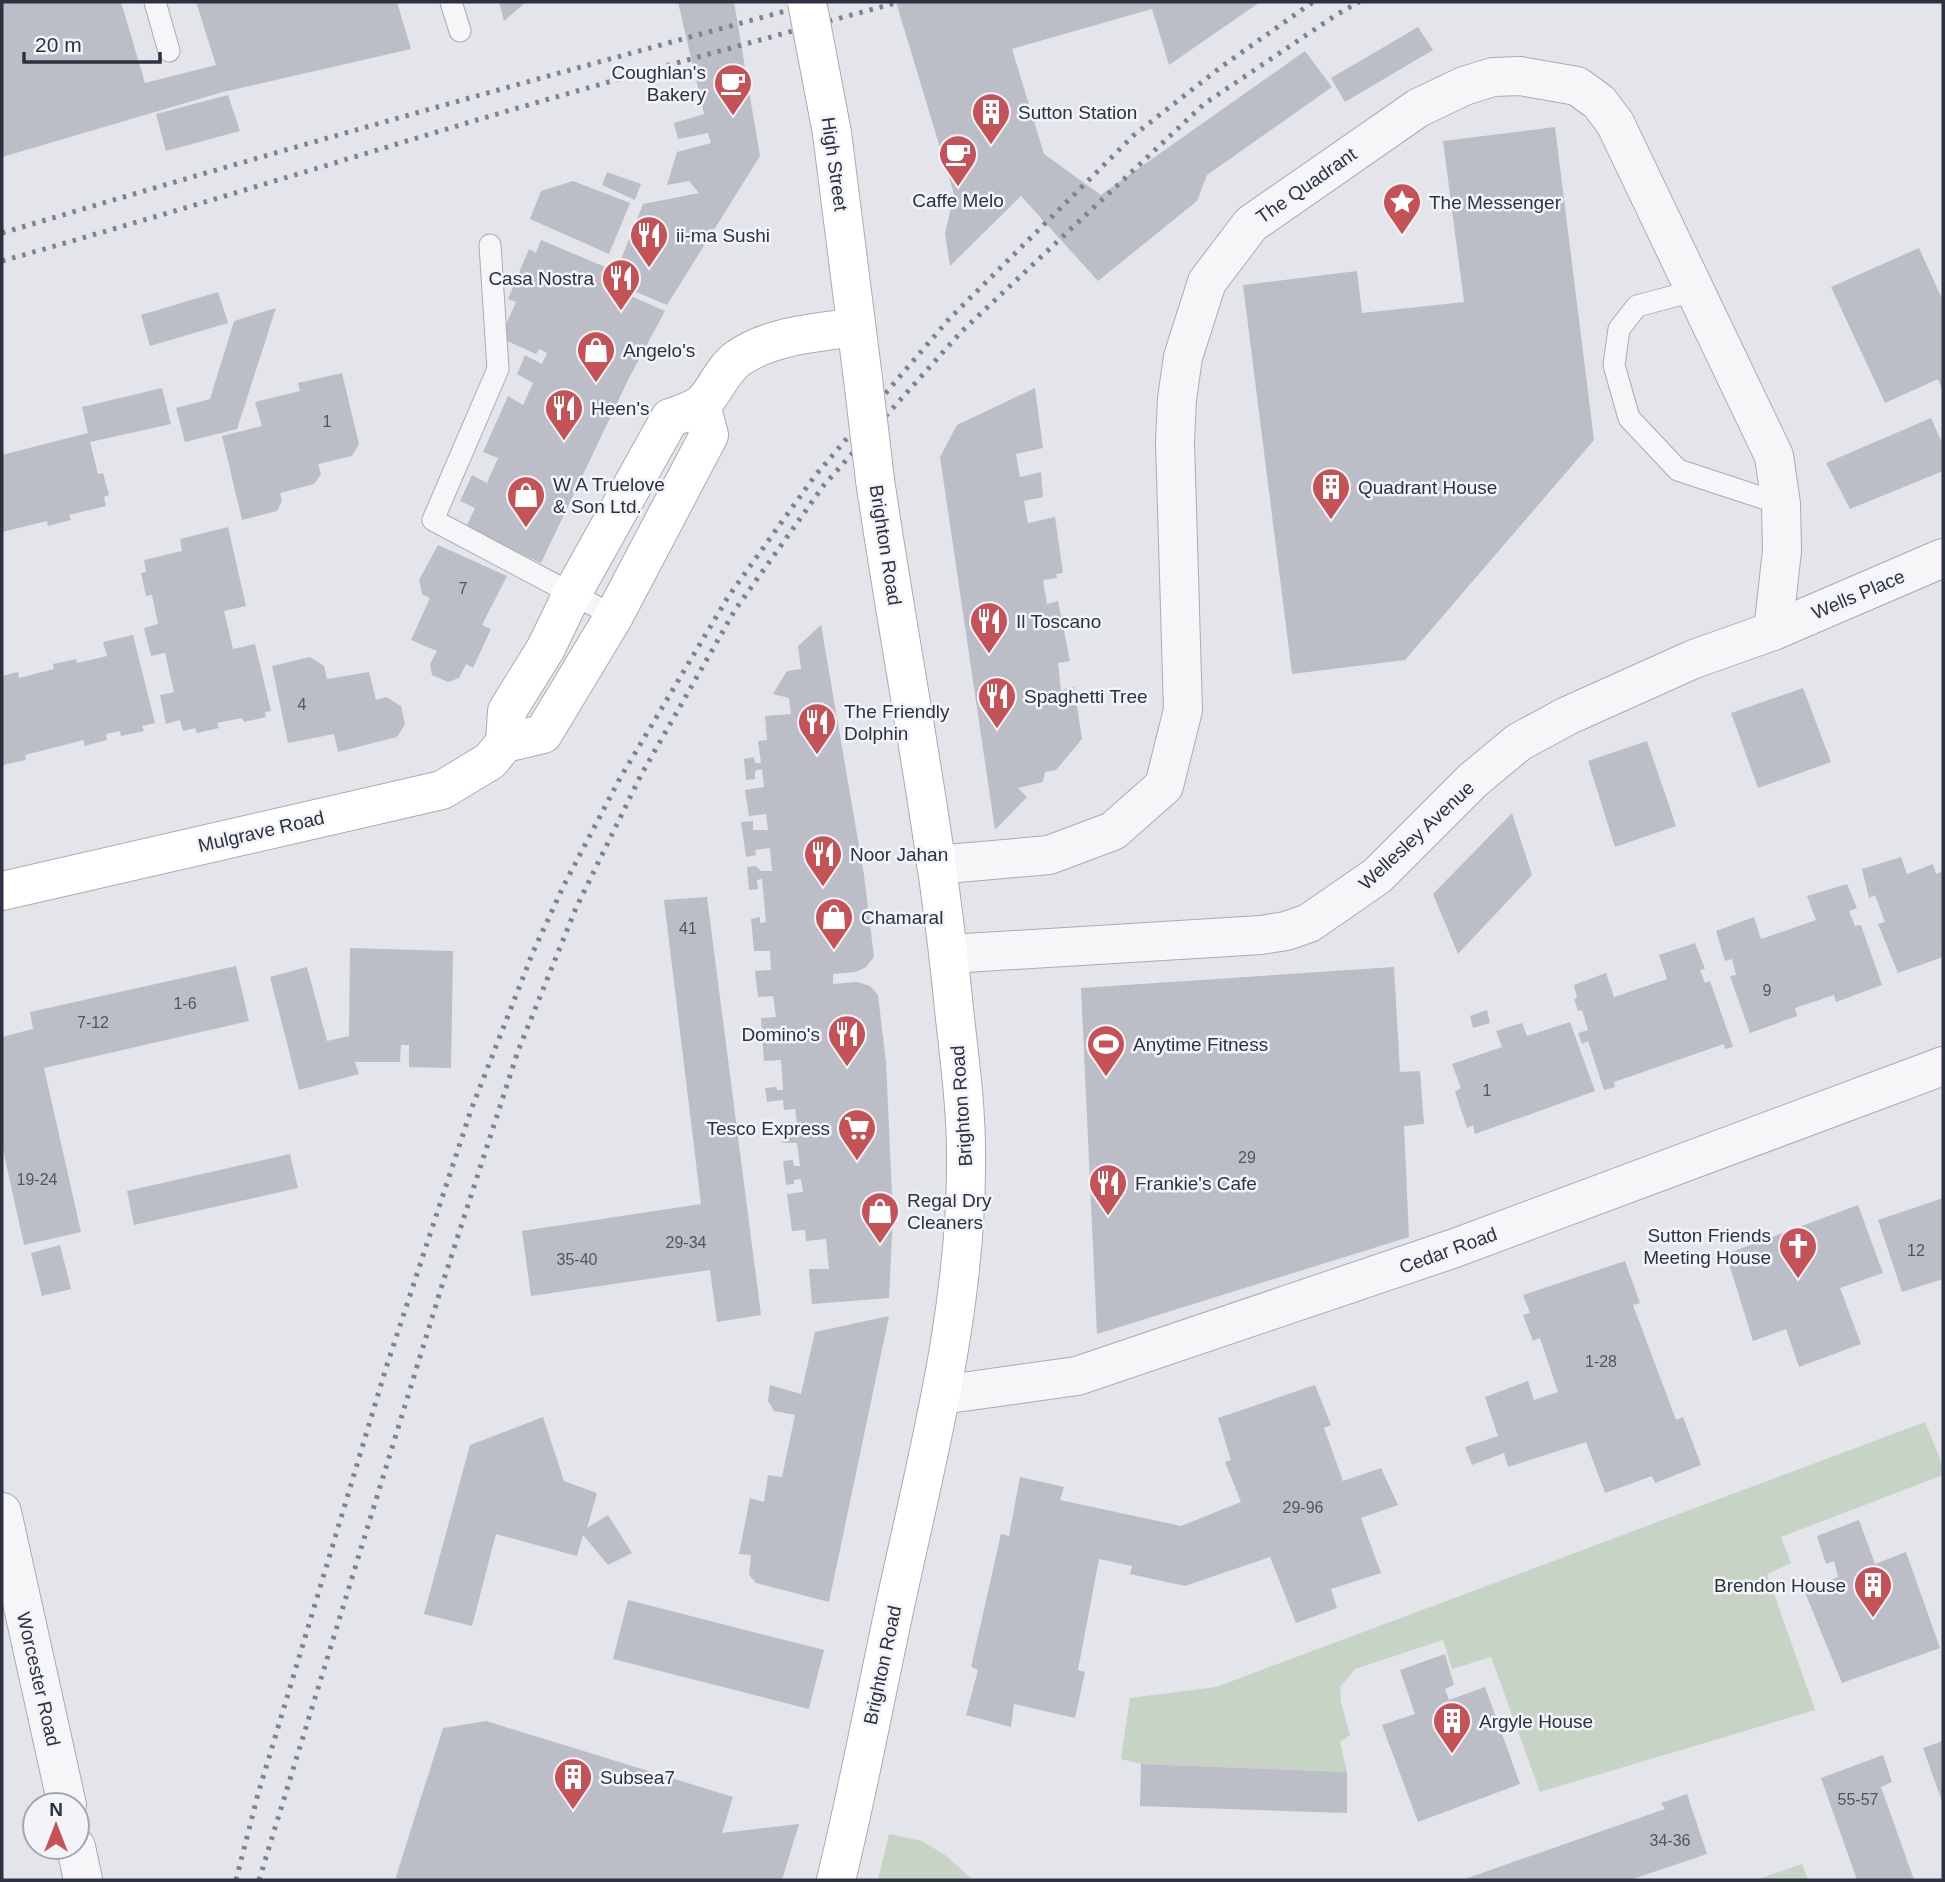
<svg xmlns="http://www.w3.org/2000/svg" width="1945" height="1882" font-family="Arial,sans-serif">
  <rect width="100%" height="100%" fill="#e3e5ea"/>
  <g fill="#c7d4c5">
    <path d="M1925,1422L1943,1466V1475L1781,1537L1791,1563L1767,1574L1815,1710L1540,1792L1491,1657L1452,1669L1443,1640L1355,1669L1340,1687L1341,1702L1350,1735L1340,1742L1347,1772L1141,1764L1121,1759L1130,1698L1216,1687Z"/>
    <path d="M889,1834L922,1841L945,1855L973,1880H878Z"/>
    <path d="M1802,1864L1808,1880H1755Z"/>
  </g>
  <g fill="#bbbec7">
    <path d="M2,2H121L145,83L216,65L196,2H397L411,49L223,92L2,157Z"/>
    <path d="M499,2H526L504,21Z"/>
    <path d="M678,2H734L760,156L667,305L612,282L643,204L699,193L689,181L667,185L677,152L711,143L708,133L678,139L674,123L704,114Z"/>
    <path d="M896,2H1260L1169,65L1152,9L1012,49L1044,154L1101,195L1305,51L1332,87L1207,175L1197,201L1098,281L1021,196L950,266L945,234L954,194Z"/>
    <path d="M1418,27L1433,50L1345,102L1331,78Z"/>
    <path d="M228,95L240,131L166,151L156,114Z"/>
    <path d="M1555,127L1594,440L1405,660L1292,674L1243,285L1357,271L1362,313L1464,302L1443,141Z"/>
    <path d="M607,172L641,184L635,200L602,185Z"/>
    <path d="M573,181L630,203L609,254L530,219L541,191Z"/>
    <path d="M541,240L610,269L604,284L665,311L629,378L541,563L466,527L475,508L460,501L472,475L487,483L498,458L483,452L508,396L523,405L533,383L517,374L525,355L542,364L547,353L539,349L536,354L500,338L516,302L508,299L529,249L536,253Z"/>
    <path d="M1919,248L1943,301V392L1938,379L1885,403L1831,287Z"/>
    <path d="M218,292L228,323L150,346L141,315Z"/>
    <path d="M276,308L237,429L185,442L176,408L210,399L234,321Z"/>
    <path d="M342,373L359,444L352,456L318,464L321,474L314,484L280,493L282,501L277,511L242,520L222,436L262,426L255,402L300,391L298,383Z"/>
    <path d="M162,388L171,424L90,442L98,474L103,473L109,495L104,497L106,506L69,515L71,520L48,526L47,521L2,532V455L88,433L82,407Z"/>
    <path d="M1035,388L1043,448L1016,454L1020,477L1041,472L1043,497L1024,501L1028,523L1055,517L1063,573L1056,574L1057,578L1043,580L1047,604L1058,601L1070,661L1058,663L1061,690L1074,687L1082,739L1056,770L1045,772L1043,782L1018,788L1027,797L995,830L940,457L957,425Z"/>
    <path d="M1931,418L1943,445V471L1850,509L1826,463Z"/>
    <path d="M228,527L246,606L224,611L233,649L255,644L271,711L265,712L266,717L244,722L242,718L217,723L219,728L197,733L195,728L183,731L180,720L166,724L160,695L174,692L165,653L151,656L144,628L158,624L152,595L146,596L141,573L146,572L144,560L182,551L180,539Z"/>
    <path d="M438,545L507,576L482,625L491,629L473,668L466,664L459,678L448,682L432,675L430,664L437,651L411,640L430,598L422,594L419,580Z"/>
    <path d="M821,625L864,875L874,957L866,967L856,972L833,974V984L857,982L870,986L878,995L886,1062L893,1215L889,1298L812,1304L809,1269H829L826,1239L806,1241L805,1230L792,1231L787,1194L803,1192L801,1179L794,1180V1184L786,1185L783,1161L793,1160L794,1166H800L797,1143H783L780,1122L797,1123L795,1109L784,1110L783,1100L767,1102L765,1088L776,1087L777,1090H783L781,1060L764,1061L761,1018L776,1017L773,996L758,997L755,971L771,970L770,951H754L751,919L760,917V923L766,922L762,879L757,880L758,889L749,890L747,867L756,866L761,871H772L770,848L755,850L756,855L746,857L741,822L753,821V830H768L766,814L749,816L745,790L764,787L762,769L755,771V779L746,780L744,759L754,757L755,763H761L758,741L767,740L765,716L791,714L789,698L773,694L787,671L801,669L798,646Z"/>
    <path d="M133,635L155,723L142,726L144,731L121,736L120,731L106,734L107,740L84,746V740L25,755L26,760L3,765L2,676L18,672L19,678L54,669L53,664L76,659L77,663L107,656L103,642Z"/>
    <path d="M310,657L324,666L327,679L369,672L376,700L386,697L401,706L405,724L397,737L338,752L334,734L288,743L272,666Z"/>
    <path d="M1803,688L1831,762L1758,788L1731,713Z"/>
    <path d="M1647,741L1676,826L1615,847L1588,761Z"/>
    <path d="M1512,813L1532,875L1458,954L1433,894Z"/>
    <path d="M1901,857L1907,874L1933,864L1936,874L1943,871V949L1941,950L1943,957L1898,973L1878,924L1885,922L1875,895L1869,898L1862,869Z"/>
    <path d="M1847,884L1857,908L1849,911L1855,926L1861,925L1882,985L1836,1002L1834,995L1795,1008L1797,1016L1750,1033L1730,976L1736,975L1732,959L1725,961L1716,931L1754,917L1761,939L1816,920L1807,896Z"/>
    <path d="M707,897L761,1315L717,1322L710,1270L531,1296L522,1231L701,1204L664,900Z"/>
    <path d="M1695,943L1705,969L1700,970L1705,983L1710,981L1733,1047L1725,1049L1724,1044L1614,1082L1615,1087L1604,1090L1588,1041L1582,1044L1578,1033L1588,1030L1582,1010L1578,1011L1574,999L1577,998L1574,985L1606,973L1614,997L1667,979L1659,955Z"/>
    <path d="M350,948L453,951L451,1068L409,1067V1045H401L400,1062H355L359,1074L299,1090L270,977L307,967L327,1041L349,1036Z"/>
    <path d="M236,966L249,1021L44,1068L81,1232L24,1245L2,1145V1037L33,1029L30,1012Z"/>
    <path d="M1394,967L1400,1072L1420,1071L1424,1124L1404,1126L1409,1237L1097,1334L1081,988Z"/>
    <path d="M1487,1010L1490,1023L1473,1028L1470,1016Z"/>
    <path d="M1570,1022L1595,1091L1475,1134L1473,1125L1467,1128L1455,1092L1461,1088L1452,1064L1502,1047L1496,1031L1522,1023L1527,1036Z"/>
    <path d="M290,1154L298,1188L134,1225L127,1191Z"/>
    <path d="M1943,1198V1279L1902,1292L1878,1220Z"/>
    <path d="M1858,1205L1883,1273L1840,1288L1861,1344L1799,1367L1786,1329L1753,1341L1726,1254Z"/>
    <path d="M60,1245L71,1289L42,1296L31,1253Z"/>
    <path d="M1625,1261L1640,1303L1633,1305L1676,1420L1683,1417L1701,1465L1655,1483L1652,1476L1605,1493L1586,1442L1508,1467L1504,1453L1472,1465L1465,1447L1498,1436L1485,1397L1528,1381L1534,1400L1558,1392L1540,1338L1533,1341L1523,1315L1530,1313L1523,1295Z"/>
    <path d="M889,1316L829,1602L756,1583L749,1575L751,1555L739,1554L750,1498L764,1502L768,1475L782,1477L795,1415L774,1411L768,1401L770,1385L801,1394L815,1332Z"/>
    <path d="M1315,1385L1331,1425L1324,1428L1343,1481L1381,1468L1398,1505L1361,1518L1381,1573L1331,1589L1337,1608L1296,1623L1270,1557L1185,1586L1130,1574L1132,1566L1099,1559L1078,1670L1085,1672L1075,1718L1014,1704L1011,1727L966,1715L978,1670L971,1667L1001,1534L1009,1536L1020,1477L1064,1487L1060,1500L1181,1526L1241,1502L1225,1462L1231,1460L1218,1418Z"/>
    <path d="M543,1417L564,1481L597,1493L587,1528L608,1515L632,1553L608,1565L583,1535L577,1556L496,1534L472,1626L424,1614L470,1445Z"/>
    <path d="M1859,1520L1875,1564L1906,1552L1940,1648L1842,1683L1804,1590L1838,1577L1834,1561L1826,1564L1817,1536Z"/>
    <path d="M628,1600L824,1650L809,1709L613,1659Z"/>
    <path d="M1445,1654L1454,1685L1445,1689L1449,1700L1485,1687L1520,1784L1418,1822L1382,1725L1415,1714L1400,1670Z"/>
    <path d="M486,1721L733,1797L722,1833L799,1824L782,1880H395L443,1728Z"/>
    <path d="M1943,1741V1804L1923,1748Z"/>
    <path d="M1883,1755L1892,1782L1881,1787L1914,1880H1857L1821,1778Z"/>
    <path d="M1141,1764L1347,1772V1813L1140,1806Z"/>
    <path d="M1687,1794L1707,1854L1630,1880H1462L1665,1809L1661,1803Z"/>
  </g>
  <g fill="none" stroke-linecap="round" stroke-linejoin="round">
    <defs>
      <g id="lane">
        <path d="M155,2L169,51"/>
        <path d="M451,2L460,31"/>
        <path d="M490,245L498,369L433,520L614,616"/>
        <path d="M1693,291L1637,306L1619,329L1614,365L1629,418L1678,470L1781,504"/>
      </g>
      <g id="street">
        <path d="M936,865L1049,855L1113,831L1164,786L1183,710L1175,442L1177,399L1183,357L1207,282L1251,224L1418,108L1464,86L1493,77L1520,76L1577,86L1599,102L1615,123L1774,456L1781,504L1782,551L1773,631"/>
        <path d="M949,954L1261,935L1286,931L1309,923L1377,876L1473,780L1519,742L1567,716L1694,659L1773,631L1943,558"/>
        <path d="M941,1395L1077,1376L1455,1248L1943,1066"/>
        <path d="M2,1512L67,1805"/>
        <path d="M76,1847L83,1880"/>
      </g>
      <g id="secondary">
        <path d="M832,133L863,379"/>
        <path d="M505,743L507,711L546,648L572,594L670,418C680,414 692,411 700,405C713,396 721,371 737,359C771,335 816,333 856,327"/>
        <path d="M2,891L442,790L490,761L505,743L543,734L614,616L709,435L701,405"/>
        <path d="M836,1880C861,1779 879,1676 902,1574C933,1434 968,1295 966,1151C966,1104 959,1056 954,1009C937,832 901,657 875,480"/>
      </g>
    </defs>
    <use href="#lane" stroke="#a8acb4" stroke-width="23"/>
    <use href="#street" stroke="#a8acb4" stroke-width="40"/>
    <use href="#secondary" stroke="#a8acb4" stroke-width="40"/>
    <use href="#lane" stroke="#f6f6f9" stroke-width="21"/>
    <use href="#street" stroke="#f6f6f9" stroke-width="38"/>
    <use href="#secondary" stroke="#fff" stroke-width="38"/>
    <g stroke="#7e8393" stroke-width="5" stroke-dasharray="3.5 7" stroke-linecap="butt">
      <path d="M2,233C273,152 545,76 819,2"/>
      <path d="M2,261C158,217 314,169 470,122C612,80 756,41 899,2"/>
      <path d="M236,1880L258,1794L386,1368L471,1110L533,952L564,885L619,780L728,597L814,477L949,319L1134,135L1221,67L1313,2"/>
      <path d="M259,1880L443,1282L518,1051L576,908L641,775L735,610L824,485L961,332L1204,104L1336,15L1359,2"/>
    </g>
    <defs>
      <g id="secondary-bridge">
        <path d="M807,2L832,133"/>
        <path d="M863,379L875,480"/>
      </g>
    </defs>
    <use href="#secondary-bridge" stroke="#a8acb4" stroke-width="40" stroke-linecap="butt"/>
    <use href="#secondary-bridge" stroke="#fff" stroke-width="38"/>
  </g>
  <defs>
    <symbol id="cafe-pin" viewBox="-11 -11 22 30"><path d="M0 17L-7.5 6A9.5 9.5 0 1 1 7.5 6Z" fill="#c55257" stroke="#f3f4f8"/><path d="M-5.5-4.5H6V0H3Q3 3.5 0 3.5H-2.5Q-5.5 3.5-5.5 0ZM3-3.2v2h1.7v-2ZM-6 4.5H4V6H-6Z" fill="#fff"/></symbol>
    <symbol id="building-pin" viewBox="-11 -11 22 30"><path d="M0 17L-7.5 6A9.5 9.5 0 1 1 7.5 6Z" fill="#c55257" stroke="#f3f4f8"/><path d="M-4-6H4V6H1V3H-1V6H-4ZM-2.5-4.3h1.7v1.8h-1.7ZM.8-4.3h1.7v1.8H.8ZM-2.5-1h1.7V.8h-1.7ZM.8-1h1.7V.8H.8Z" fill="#fff"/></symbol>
    <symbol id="sight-pin" viewBox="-11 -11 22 30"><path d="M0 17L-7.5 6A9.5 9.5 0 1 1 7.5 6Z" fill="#c55257" stroke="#f3f4f8"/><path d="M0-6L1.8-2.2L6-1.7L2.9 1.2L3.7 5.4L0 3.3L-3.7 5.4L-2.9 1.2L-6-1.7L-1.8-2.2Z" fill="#fff"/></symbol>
    <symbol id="restaurant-pin" viewBox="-11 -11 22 30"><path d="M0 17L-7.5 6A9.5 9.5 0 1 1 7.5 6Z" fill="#c55257" stroke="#f3f4f8"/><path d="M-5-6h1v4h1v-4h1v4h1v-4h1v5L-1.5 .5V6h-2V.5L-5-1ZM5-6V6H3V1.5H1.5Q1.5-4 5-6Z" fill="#fff"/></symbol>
    <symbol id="shop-pin" viewBox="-11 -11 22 30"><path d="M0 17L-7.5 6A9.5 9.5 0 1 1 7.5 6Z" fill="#c55257" stroke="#f3f4f8"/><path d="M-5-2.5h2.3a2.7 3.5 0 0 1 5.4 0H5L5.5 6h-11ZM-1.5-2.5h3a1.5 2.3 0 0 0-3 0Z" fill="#fff"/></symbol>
    <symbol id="stadium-pin" viewBox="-11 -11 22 30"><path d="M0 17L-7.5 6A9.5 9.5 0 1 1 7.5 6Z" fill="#c55257" stroke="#f3f4f8"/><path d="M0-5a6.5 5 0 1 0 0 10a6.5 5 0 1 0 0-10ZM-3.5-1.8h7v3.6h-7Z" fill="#fff"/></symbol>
    <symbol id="supermarket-pin" viewBox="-11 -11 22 30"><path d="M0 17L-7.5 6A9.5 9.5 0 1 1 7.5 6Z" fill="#c55257" stroke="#f3f4f8"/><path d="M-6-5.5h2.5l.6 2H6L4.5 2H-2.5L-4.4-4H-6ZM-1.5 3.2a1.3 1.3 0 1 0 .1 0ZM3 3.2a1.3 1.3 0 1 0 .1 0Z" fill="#fff"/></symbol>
    <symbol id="church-pin" viewBox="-11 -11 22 30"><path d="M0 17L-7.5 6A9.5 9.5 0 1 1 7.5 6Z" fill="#c55257" stroke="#f3f4f8"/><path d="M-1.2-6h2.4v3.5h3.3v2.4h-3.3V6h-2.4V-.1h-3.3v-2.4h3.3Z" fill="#fff"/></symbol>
  </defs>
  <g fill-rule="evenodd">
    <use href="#cafe-pin" x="711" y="61" width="44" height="60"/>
    <use href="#building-pin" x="969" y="90" width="44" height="60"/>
    <use href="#cafe-pin" x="936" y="132" width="44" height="60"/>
    <use href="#sight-pin" x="1380" y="180" width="44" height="60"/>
    <use href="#restaurant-pin" x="627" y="213" width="44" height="60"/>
    <use href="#restaurant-pin" x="599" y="256" width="44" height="60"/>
    <use href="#shop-pin" x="574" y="328" width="44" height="60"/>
    <use href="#restaurant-pin" x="542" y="386" width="44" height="60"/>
    <use href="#building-pin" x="1309" y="465" width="44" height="60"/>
    <use href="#shop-pin" x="504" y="473" width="44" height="60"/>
    <use href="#restaurant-pin" x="967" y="599" width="44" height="60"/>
    <use href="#restaurant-pin" x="975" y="674" width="44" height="60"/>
    <use href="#restaurant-pin" x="795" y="700" width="44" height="60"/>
    <use href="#restaurant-pin" x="801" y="832" width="44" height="60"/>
    <use href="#shop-pin" x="812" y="895" width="44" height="60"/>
    <use href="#restaurant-pin" x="825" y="1012" width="44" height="60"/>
    <use href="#stadium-pin" x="1084" y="1022" width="44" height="60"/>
    <use href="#supermarket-pin" x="835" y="1106" width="44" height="60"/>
    <use href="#restaurant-pin" x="1086" y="1161" width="44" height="60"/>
    <use href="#shop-pin" x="858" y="1189" width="44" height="60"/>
    <use href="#church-pin" x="1776" y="1224" width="44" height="60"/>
    <use href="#building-pin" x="1851" y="1563" width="44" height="60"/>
    <use href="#building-pin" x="1430" y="1699" width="44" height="60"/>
    <use href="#building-pin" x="551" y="1755" width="44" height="60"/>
  </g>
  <g text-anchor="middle" stroke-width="5" stroke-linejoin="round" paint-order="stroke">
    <g font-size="16" fill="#505562">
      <text x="327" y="427">1</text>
      <text x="463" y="594">7</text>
      <text x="302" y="710">4</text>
      <text x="688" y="934">41</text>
      <text x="1767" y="996">9</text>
      <text x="185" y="1009">1-6</text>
      <text x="93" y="1028">7-12</text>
      <text x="1487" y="1096">1</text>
      <text x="1247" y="1163">29</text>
      <text x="37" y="1185">19-24</text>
      <text x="686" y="1248">29-34</text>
      <text x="1916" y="1256">12</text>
      <text x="577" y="1265">35-40</text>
      <text x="1601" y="1367">1-28</text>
      <text x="1303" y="1513">29-96</text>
      <text x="1858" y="1805">55-57</text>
      <text x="1670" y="1846">34-36</text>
    </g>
    <g font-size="19" fill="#2c3241" stroke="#f3f4f8" text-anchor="start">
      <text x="706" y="79" text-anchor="end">Coughlan's<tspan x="706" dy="22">Bakery</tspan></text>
      <text x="1018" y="119">Sutton Station</text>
      <text x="958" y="207" text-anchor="middle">Caffe Melo</text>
      <text x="1429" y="209">The Messenger</text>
      <text x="676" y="242">ii-ma Sushi</text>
      <text x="594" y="285" text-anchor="end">Casa Nostra</text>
      <text x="623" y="357">Angelo's</text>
      <text x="591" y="415">Heen's</text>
      <text x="553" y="491">W A Truelove<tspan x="553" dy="22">&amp; Son Ltd.</tspan></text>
      <text x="1358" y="494">Quadrant House</text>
      <text x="1016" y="628">Il Toscano</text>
      <text x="1024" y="703">Spaghetti Tree</text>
      <text x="844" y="718">The Friendly<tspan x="844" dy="22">Dolphin</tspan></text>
      <text x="850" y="861">Noor Jahan</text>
      <text x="861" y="924">Chamaral</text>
      <text x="820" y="1041" text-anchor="end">Domino's</text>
      <text x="1133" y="1051">Anytime Fitness</text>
      <text x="830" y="1135" text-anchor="end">Tesco Express</text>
      <text x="1135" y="1190">Frankie's Cafe</text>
      <text x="907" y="1207">Regal Dry<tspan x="907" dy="22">Cleaners</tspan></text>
      <text x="1771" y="1242" text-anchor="end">Sutton Friends<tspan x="1771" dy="22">Meeting House</tspan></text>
      <text x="1846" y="1592" text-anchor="end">Brendon House</text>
      <text x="1479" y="1728">Argyle House</text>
      <text x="600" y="1784">Subsea7</text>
    </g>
    <g font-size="19" fill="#2c3241" stroke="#f3f4f8">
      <text transform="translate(835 164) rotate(82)" y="7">High Street</text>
      <text transform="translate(1306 185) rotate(-35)" y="7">The Quadrant</text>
      <text transform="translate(886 545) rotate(81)" y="7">Brighton Road</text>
      <text transform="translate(1858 594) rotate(-23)" y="7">Wells Place</text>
      <text transform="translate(261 831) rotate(-13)" y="7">Mulgrave Road</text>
      <text transform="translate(1416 835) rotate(-43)" y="7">Wellesley Avenue</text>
      <text transform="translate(961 1106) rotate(-94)" y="7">Brighton Road</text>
      <text transform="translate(1448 1250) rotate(-20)" y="7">Cedar Road</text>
      <text transform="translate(882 1665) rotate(-78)" y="7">Brighton Road</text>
      <text transform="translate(39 1679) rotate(77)" y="7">Worcester Road</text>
    </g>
  </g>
  <rect width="1945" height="1882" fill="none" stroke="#2c3241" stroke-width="7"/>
  <g transform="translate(56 1826)"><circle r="33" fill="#f3f4f8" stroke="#a3a6af" stroke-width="2"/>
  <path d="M0-5L12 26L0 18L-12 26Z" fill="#c55257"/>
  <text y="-10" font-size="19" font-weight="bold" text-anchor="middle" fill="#2c3241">N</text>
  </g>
  <path d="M24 52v10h136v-10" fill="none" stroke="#2c3241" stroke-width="3.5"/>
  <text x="35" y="52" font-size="21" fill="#2c3241" stroke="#f3f4f8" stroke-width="5" paint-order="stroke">20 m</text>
</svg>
